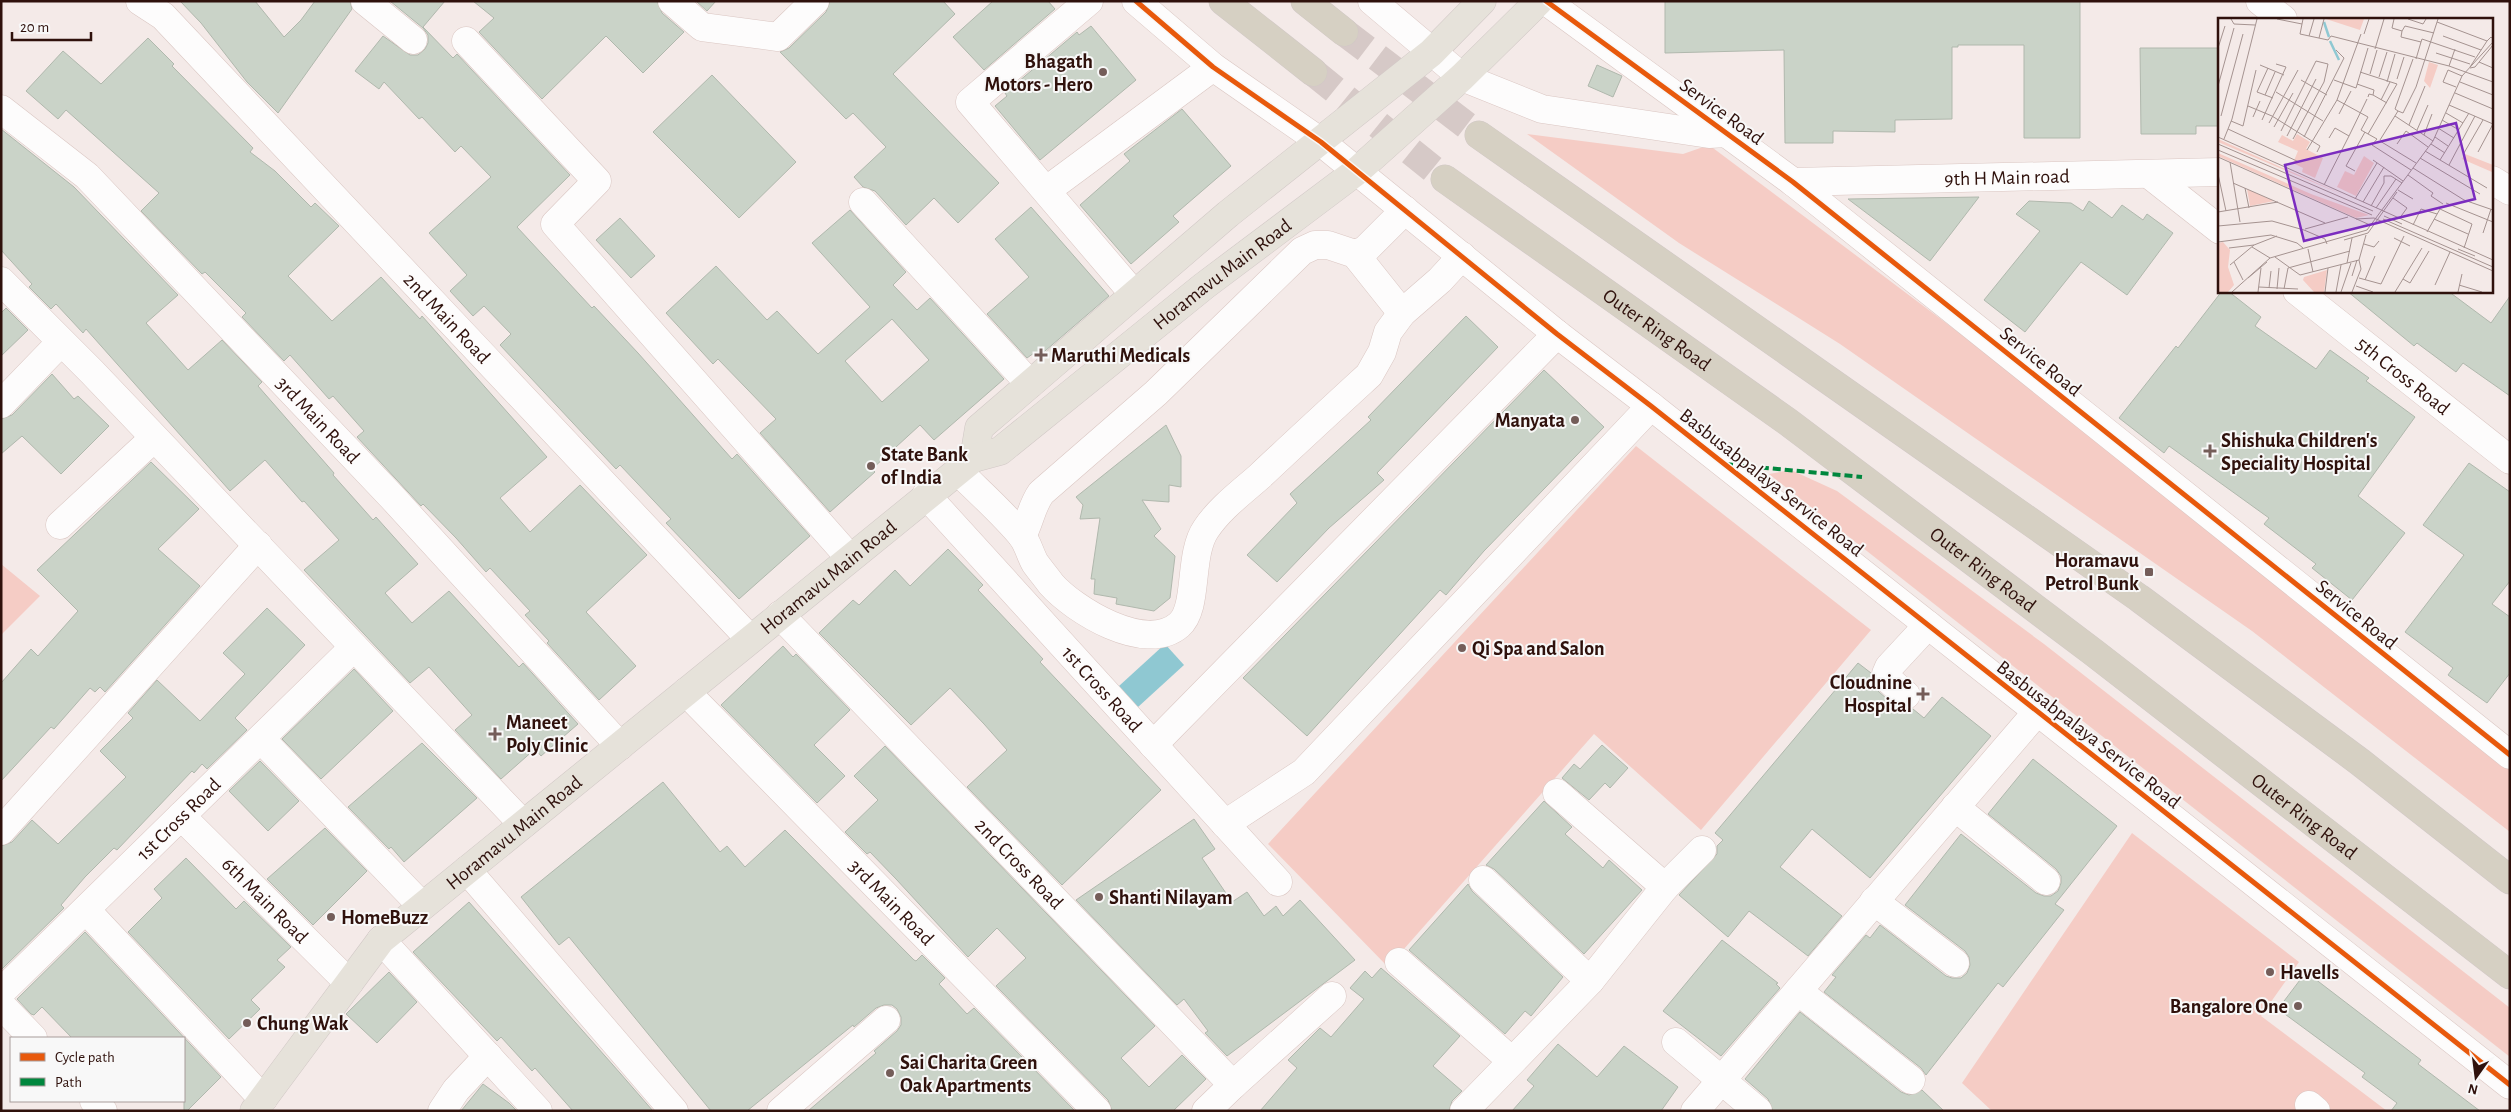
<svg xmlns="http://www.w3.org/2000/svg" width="2511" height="1112" font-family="'Alegreya Sans',sans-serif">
  <rect width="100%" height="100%" fill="#f4eae8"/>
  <g fill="#f5ccc5">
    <path d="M1527,134L1683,154L1709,145L2018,377L2510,765V832L2252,631L1840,344L1679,243Z"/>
    <path d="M1636,446L1871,630L1701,830L1594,734L1388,967L1268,844Z"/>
    <path d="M1791,470L1837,491L2044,644L2510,1008V1057L1769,474Z"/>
    <path d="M1,564L40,596L1,635Z"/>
    <path d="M2132,833L2299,962L2261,1016L2387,1111H1992L1962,1083Z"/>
  </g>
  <path fill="#8fc8d2" d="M1165,644L1184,665L1138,707L1119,686Z"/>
  <g fill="#cad3c8" stroke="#b0b8ad" fill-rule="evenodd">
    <path d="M180,1H255L284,37L301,20L315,1H350L352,9L278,113L247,82L201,23Z"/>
    <path d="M390,1H445L423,27L453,58L457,54L570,175L517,227L592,308L594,306L638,353L732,459L737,454L810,536L739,599L666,523L671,519L620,465L616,469L500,345L511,334L484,306L473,316L450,291L467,275L429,233L491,177L461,146L455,152L422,117L419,119L384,82L379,89L355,71L383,36L410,55H418L425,49L428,43V35L423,28Z"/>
    <path d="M473,1H657L662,13L684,32L643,73L606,36L542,99L479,32L494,18Z"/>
    <path d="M696,1H716L707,11Z"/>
    <path d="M830,1H943L955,14L893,74L999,183L958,223L934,198L906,225L875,191L863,187L854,177L886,147L853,113L846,119L780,52L789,48L826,12Z"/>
    <path d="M993,1H1048L1055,9L984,70L953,37Z"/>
    <path d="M1665,1H2080V138H2024V45H1958V47H1952V119L1895,120V132L1833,131V143H1785L1784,50L1665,53Z"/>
    <path d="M1091,26L1136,80L1040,160L995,106L1007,96L1005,93L1077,32L1079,35Z"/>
    <path d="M148,38L174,64L172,66L253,148L250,152L275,171L311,207L315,203L339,226L288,276L332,321L381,277L420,319L422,316L547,457L500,498L530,532L580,485L647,555L586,612L636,666L599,700L547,643L549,641L525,615L530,611L490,568L486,572L456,538L423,504L421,506L357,437L364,431L333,396L329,399L290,355L284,361L242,317L246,313L205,272L202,274L141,211L159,193L66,110L58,119L26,91L63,51L101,84Z"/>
    <path d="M2140,48H2220V126H2196V134H2141Z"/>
    <path d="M1597,65L1622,76L1613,97L1588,86Z"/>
    <path d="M712,75L796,162L739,218L653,132Z"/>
    <path d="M1182,109L1231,166L1173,216L1179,222L1131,264L1080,205L1130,161L1124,154Z"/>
    <path d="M1,129L74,187L178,295L146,323L188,370L222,340L262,382L258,386L334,473L333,475L373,520L376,517L418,564L385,593L412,623L449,591L519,667L523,663L578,724L541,756L535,749L501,779L455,730L472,715L429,667L410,683L304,570L339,540L304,501L302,502L265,460L230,491L86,329L83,333L56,304L51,309L29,287L32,284L1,250Z"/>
    <path d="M1979,197L1930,261L1848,199Z"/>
    <path d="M2029,201L2071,203L2083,211L2089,201L2112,218L2122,205L2143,220L2147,214L2173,233L2127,295L2081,262L2025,332L1984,300L2040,231L2016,214Z"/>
    <path d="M1031,207L1109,296L1038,357L1034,353L1027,358L987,314L1029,277L995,239Z"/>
    <path d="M850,210L906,272L893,285L917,310L930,298L1004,379L934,440L920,425L872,469L875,472L830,512L760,433L776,419L718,359L713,364L666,313L716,266L767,320L777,311L818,354L870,307L812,243ZM892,319L929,360L882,402L845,361Z"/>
    <path d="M620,218L655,256L631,278L596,240Z"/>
    <path d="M2222,291H2228L2261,317L2255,326L2316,369L2330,350L2369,378L2366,381L2415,417L2358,496L2405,533L2352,600L2312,568L2316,564L2264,524L2269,518L2169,446L2164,453L2119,418L2176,346L2178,348Z"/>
    <path d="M2347,291H2448L2491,323L2510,296V396L2463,363L2456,372L2417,343L2414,346Z"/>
    <path d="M6,308L28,330L1,356V313Z"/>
    <path d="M1466,316L1498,347L1377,473L1384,480L1329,528L1277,582L1247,555L1297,503L1290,494L1371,420L1368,417Z"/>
    <path d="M1544,370L1604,427L1484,551L1446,595L1440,590L1307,736L1243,678Z"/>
    <path d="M52,374L74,399L78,396L109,426L61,474L22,436L1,454V419L12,415Z"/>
    <path d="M1166,425L1181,456V487L1169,485V502L1142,500L1161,529L1154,536L1175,556L1170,598L1154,611L1116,604L1117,598L1094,594L1095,579H1091L1100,518L1080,519L1083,505L1076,497Z"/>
    <path d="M151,462L199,509L158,549L200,586L105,692L100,687L95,692L90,688L54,729L51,727L1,781V683L31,649L38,656L78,611L37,570Z"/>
    <path d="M2469,463L2510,492V581L2492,604L2510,617V673L2487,703L2448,675L2453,668L2405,632L2464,555L2423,525Z"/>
    <path d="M948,549L983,585L978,590L1043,659L1040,662L1161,790L1062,885L967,787L1007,750L984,724L950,688L911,725L819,633L853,600L859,605L895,570L910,586Z"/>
    <path d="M267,608L305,645L235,718L247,730L207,769L202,764L194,773L192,771L117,850L114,848L85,877L61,905L64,908L1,970V846L12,842L32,820L58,844L126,777L100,751L133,718L128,713L157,680L200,721L245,674L223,653Z"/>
    <path d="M783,646L793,657L796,654L850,710L814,745L845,776L817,803L721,705Z"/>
    <path d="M1858,663L1871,673L1878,691L1896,707L1903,710L1913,709L1924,718L1942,697L1991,736L1870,878L1812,829L1780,867L1842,916L1808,956L1749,911L1728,937L1679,895L1717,854V846L1723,840L1715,833Z"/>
    <path d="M354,669L393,711L321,779L282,739Z"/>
    <path d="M422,743L477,798L404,862L391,847L389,849L348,807Z"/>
    <path d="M1602,745L1628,768L1610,788L1605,783L1589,800L1562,778L1574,764L1580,769Z"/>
    <path d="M885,746L1155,1026L1121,1058L1149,1087L1182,1055L1206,1079L1173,1111H1112L1108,1100L996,986L1026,958L997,928L968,957L896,879L870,852L867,854L845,832L878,800L854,776Z"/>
    <path d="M2033,759L2117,826L2055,904L2064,910L2003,987L1998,983L1926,1075L1921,1068L1824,992L1836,977L1832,975L1866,935L1870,938L1880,925L1946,976L1952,978H1961L1967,973L1970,965L1969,957L1965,951L1905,905L1961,834L2036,893L2044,896H2051L2058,891L2061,883V876L2056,869L1988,814Z"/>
    <path d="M260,761L299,801L268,831L229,791Z"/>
    <path d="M663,782L720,852L727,846L745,867L785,830L914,960L916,961L922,955L945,978L939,984L967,1014L974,1008L1075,1111H808L876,1053L874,1051L897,1031L901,1025V1017L897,1009L892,1005H884L876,1008L854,1027L853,1025L747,1111H711L569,937L559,945L521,897Z"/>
    <path d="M1544,801L1572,827L1565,834L1603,868L1609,860L1642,890L1584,954L1494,869L1486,865Z"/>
    <path d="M1194,819L1215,849L1202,858L1232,902L1247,892L1264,916L1276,906L1283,916L1300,900L1355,960L1227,1056L1205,1033L1208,1031L1184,999L1177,1005L1076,900Z"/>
    <path d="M325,828L367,871L313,925L267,879Z"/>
    <path d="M186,858L236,909L244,901L291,947L277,960L285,967L251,1000L260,1009L229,1039L128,932L162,898L154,889Z"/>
    <path d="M1468,884L1472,891L1563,977L1531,1016L1525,1011L1505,1034L1409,950Z"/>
    <path d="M469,902L620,1073L653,1111H573L535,1068L532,1071L501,1037L497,1041L413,952Z"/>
    <path d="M85,932L221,1077L187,1111H184V1038H72L42,1007L34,1015L31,1014L17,999Z"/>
    <path d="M1722,940L1778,983L1776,984L1780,988L1721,1056L1663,1011Z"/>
    <path d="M1381,968L1460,1036L1433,1066L1462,1091L1452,1101L1449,1111H1260L1297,1068L1288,1060L1320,1028L1331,1037L1364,999L1350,988L1365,971L1372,978Z"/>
    <path d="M389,972L417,1002L377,1043L346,1014Z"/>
    <path d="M2306,972L2421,1060L2418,1064L2480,1111H2391L2397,1103L2362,1077L2365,1073L2278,1009Z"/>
    <path d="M1800,1012L1901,1092L1909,1095L1922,1090L1944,1111H1773L1768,1099L1745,1079Z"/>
    <path d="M1558,1044L1597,1077L1624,1046L1678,1087L1661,1111H1512L1534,1086L1527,1080Z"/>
    <path d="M483,1084L509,1103L517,1111H461Z"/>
  </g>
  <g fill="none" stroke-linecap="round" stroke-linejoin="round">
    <g stroke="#d6c9c7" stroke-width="28" stroke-dasharray="28 14" stroke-linecap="butt">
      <path d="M1344,32L1479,135"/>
      <path d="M1313,72L1445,179"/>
    </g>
    <defs>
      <g id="minor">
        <path id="s1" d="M140,1L163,16L750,639"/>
        <path d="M365,1L413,40"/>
        <path d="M672,1L702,27L778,37L815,1"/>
        <path d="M1089,1L970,102L1133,293"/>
        <path d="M1136,1L1213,67L1321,142L1557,334L1651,406L2510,1085"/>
        <path d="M1372,1L1462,77L1542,109L1709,134L1727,133"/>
        <path d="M1546,1L1793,182L2510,755"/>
        <path d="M2260,1L2283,19"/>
        <path d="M466,41L597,181L555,224L850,558"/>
        <path id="s2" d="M1,109L87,176L391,496L620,746"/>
        <path d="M2150,175L2220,230"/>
        <path d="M2492,180L2510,191"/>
        <path id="s3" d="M1793,182L2220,172"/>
        <path d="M1047,190L1213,67"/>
        <path d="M863,202L1030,384"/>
        <path d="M1355,254L1365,250L1405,210"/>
        <path d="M1,281L92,372L523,824"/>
        <path id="s4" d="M2297,291L2510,460"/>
        <path d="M1,404L60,343"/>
        <path d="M958,471C979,492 1003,513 1022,536C1028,544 1030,554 1035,563C1040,570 1046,577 1051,584C1074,610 1145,654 1179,625C1199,608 1188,555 1206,529C1220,508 1242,492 1260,476C1296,442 1332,409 1369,375L1382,352L1388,332L1402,313L1440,280L1462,256"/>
        <path id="s5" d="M926,495L1278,882"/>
        <path d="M60,525L154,438"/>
        <path d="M1022,536C1030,522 1031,507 1041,493L1156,393L1302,251L1315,245H1328L1355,254L1402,313"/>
        <path id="s6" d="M780,615L1233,1085L1206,1111"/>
        <path id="s7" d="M686,692L1097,1111"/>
        <path d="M1906,695L1889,680L1886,674L1889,667L1928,625"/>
        <path d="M261,739L422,906"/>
        <path d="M1153,745L1557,334"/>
        <path d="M1955,807L2046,881"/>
        <path id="s8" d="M181,816L349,983"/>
        <path d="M1225,824L1304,772L1651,406"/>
        <path d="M1,831L258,545"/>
        <path d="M467,870L674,1111"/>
        <path d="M1483,880L1590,981"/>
        <path d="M1665,887L1702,850"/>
        <path d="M1874,901L1955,963"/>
        <path d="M86,910L263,1099"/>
        <path d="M381,940L538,1111"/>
        <path d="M1399,962L1512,1061"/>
        <path d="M1798,991L1911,1080"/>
        <path id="s9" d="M1,992L354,647"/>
        <path d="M1,1005L33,1038"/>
        <path d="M1676,1042L1758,1111"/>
        <path d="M1233,1085L1332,996"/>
        <path d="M94,1101L103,1111"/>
        <path d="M2309,1105L2316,1111"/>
        <path d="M442,1111L456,1090L488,1056"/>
        <path d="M781,1111L886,1020"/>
        <path d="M1464,1111L1590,981L1665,887L1557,793"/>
        <path d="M1695,1111L2037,712"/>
      </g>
      <g id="major">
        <path d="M974,458L979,428L1228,214L1431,53L1482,1"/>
        <path id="s10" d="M254,1111L381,940L974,458L1000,451L1204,286L1357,171L1462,77L1539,1"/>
      </g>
      <g id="highway">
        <path d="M1223,1L1313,72"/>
        <path d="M1305,1L1344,32"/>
        <path d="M1479,135L2139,598L2360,762L2510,880"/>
        <path id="s11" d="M1445,179L1788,422L2093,652L2510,975"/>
      </g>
    </defs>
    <use href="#minor" stroke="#dac6c2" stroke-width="29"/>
    <use href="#major" stroke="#d1c8c6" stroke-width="29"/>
    <use href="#highway" stroke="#d1c8c6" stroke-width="29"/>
    <use href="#minor" stroke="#fdfcfc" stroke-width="28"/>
    <use href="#major" stroke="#e6e2da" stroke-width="28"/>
    <use href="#highway" stroke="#d6d0c3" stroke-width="28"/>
    <path stroke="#00873e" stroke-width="4" stroke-dasharray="8 4" stroke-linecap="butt" d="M1725,464L1862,477"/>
    <defs>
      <g id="cycleway">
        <path d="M1136,1L1213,67L1321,142L1557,334L1651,406L2510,1085"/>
        <path d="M1546,1L1793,182L2510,755"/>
      </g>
    </defs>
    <use href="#cycleway" stroke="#f8f8f8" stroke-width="8"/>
    <use href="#cycleway" stroke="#e8590c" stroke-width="5"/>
  </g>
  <g fill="#745d59" stroke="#f8f8f8" stroke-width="2">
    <circle cx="1103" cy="72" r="5"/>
    <path d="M1038.5 347.5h5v5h5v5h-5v5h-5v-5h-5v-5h5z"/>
    <circle cx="1575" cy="420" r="5"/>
    <path d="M2207.5 443.5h5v5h5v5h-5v5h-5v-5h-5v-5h5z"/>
    <circle cx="871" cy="466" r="5"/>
    <rect x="2144" y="567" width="10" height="10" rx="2.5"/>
    <circle cx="1462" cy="648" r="5"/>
    <path d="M1920.5 686.5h5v5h5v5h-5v5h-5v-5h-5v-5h5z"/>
    <path d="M492.5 726.5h5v5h5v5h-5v5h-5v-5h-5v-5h5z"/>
    <circle cx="1099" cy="897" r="5"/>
    <circle cx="331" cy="917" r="5"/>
    <circle cx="2270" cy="972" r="5"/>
    <circle cx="2298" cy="1006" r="5"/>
    <circle cx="247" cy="1023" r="5"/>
    <circle cx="890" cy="1073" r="5"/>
  </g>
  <g text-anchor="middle" stroke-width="4" stroke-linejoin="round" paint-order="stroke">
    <g font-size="20" font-weight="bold" fill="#2f110c" stroke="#f8f8f8" text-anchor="start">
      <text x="1093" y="68" text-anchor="end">Bhagath<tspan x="1093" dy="23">Motors - Hero</tspan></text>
      <text x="1051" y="362">Maruthi Medicals</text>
      <text x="1565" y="427" text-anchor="end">Manyata</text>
      <text x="2221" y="447">Shishuka Children's<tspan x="2221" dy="23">Speciality Hospital</tspan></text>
      <text x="881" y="461">State Bank<tspan x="881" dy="23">of India</tspan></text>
      <text x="2139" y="567" text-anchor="end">Horamavu<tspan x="2139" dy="23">Petrol Bunk</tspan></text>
      <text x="1472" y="655">Qi Spa and Salon</text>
      <text x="1912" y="689" text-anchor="end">Cloudnine<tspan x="1912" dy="23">Hospital</tspan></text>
      <text x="506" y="729">Maneet<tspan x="506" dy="23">Poly Clinic</tspan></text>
      <text x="1109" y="904">Shanti Nilayam</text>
      <text x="341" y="924">HomeBuzz</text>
      <text x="2280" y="979">Havells</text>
      <text x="2288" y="1013" text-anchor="end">Bangalore One</text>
      <text x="257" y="1030">Chung Wak</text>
      <text x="900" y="1069">Sai Charita Green<tspan x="900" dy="23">Oak Apartments</tspan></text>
    </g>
    <g font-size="20" fill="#2f110c" stroke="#f8f8f8">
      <text transform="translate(1722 111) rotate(36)" y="7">Service Road</text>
      <text dy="7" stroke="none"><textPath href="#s3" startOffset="214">9th H Main road</textPath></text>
      <text dy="7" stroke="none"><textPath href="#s10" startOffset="1288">Horamavu Main Road</textPath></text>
      <text dy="7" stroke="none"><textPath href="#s1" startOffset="442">2nd Main Road</textPath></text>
      <text dy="7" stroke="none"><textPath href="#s11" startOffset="260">Outer Ring Road</textPath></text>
      <text transform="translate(2041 361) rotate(39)" y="7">Service Road</text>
      <text dy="7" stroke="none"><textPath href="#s4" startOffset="136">5th Cross Road</textPath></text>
      <text dy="7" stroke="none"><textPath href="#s2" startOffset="445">3rd Main Road</textPath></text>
      <text transform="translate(1772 482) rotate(38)" y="7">Basbusabpalaya Service Road</text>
      <text dy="7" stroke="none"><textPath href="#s11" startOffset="665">Outer Ring Road</textPath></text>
      <text dy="7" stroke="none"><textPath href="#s10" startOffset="789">Horamavu Main Road</textPath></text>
      <text transform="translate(2357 614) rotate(39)" y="7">Service Road</text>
      <text dy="7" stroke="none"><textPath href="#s5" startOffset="262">1st Cross Road</textPath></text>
      <text transform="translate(2089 734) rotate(38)" y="7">Basbusabpalaya Service Road</text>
      <text dy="7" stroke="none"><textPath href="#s11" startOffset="1070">Outer Ring Road</textPath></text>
      <text dy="7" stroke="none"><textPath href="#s9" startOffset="248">1st Cross Road</textPath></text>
      <text dy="7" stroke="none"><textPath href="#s10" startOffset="384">Horamavu Main Road</textPath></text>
      <text dy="7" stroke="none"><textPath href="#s6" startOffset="345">2nd Cross Road</textPath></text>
      <text dy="7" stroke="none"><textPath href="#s8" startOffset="119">6th Main Road</textPath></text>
      <text dy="7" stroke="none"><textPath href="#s7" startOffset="294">3rd Main Road</textPath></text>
    </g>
  </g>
  <g transform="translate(2218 18)">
    <rect width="275" height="275" fill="#f4eae8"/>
    <path d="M108,1H146L142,12ZM211,44L220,47L212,70L206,63ZM79,116L92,124L88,131L105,140L97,160L84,154L85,150L75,145L80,133L60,124L64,117L75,123ZM0,121L128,178L0,124ZM0,135L93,176L151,197L138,200L0,138ZM247,136L275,147V158L274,154L244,141ZM146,138L156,145L138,178L119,169L127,153L136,157ZM29,171L56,183L32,188ZM5,224L12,232L10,249L16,267L10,274H0V225ZM109,252L106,274H96L85,262L86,259Z" fill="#f5ccc5"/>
    <path fill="none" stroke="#8fc8d2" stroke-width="2.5" d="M106,4L111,19M112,23L121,42"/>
    <path fill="none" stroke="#a59390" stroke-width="1" d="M13,1L16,6L37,7M59,1L84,6M85,1L82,16L110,22L113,18L231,48L275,64M176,1L174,10L184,13L183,19L203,24L198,41M190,1L205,6L208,1M219,4L269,23M184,13L187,8L216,15M143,16L119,82L150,99L143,112L159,121L154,127L193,152M146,16L151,1M91,18L96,1M225,18L263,32M101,20L106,1M203,24L204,21L257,39M0,30L7,8M157,31L166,1M218,35L252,46M261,44L275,50M42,47L66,57M231,48L237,31M252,49L269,23L273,19L275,21M50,50L39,74L55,80M252,50L257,49L275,27M142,54L179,66L150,116M152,56L159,32M161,59L169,34M179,61L186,39M83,62L109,77M116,62L138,70L150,30M169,64L177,36M242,64L275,77M139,66L156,72L155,77M0,68L16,10M238,69L225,64L230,52L244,58M58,74L105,103M237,75L275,91M47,77L57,54M150,79L151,76L155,77L169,85M163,82L172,64M231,87L275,106M30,88L54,98L102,128L99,134M180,93L177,91L195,41M228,95L245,105M121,96L133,73M3,98L25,16M177,98L215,123M35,99L42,83M44,102L68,49L58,46M224,102L241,112M13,103L25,108L38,52M51,105L80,52M191,107L207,68M56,109L75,75M220,110L236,120M10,111L81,144M199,112L210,87M63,113L98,43L110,46L106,64L75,121M206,117L214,96M69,118L98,61M131,118L149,81M0,119L275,242M86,119L126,40L118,32M217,119L230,128M6,121L14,101L39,1M162,122L180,93L185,95L198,69L220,1M162,123L198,145M0,126L155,193M179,126L188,113L210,129M213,126L227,135M0,132L154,197M89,132L119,82M207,133L269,170M260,134L275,106M246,135L265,102M0,139L152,207M202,140L262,176M155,142L185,163M222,142L251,95M12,144L22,204M231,147L257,98M195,150L246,182L275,192M137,153L128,148L147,114M0,156L8,193M190,157L215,175L213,178L225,186M15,165L107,205M106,167L131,118L117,110L111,120M27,170L31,190M180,172L195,181M175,180L189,190L181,201M137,181L159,145M145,184L166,149M228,185L275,204M153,188L166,165V158H173L184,165M158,190L178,161M0,194L60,184M166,198L184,206M138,201L156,200L275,253M165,201L275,249M216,201L250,216M195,207L203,191L219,196M0,208L54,203L86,212L107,221L109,226M87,211L130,199M209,214L222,191L254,206L246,230M265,215L273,191M176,220L192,228M126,222L150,215L179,174M0,224L53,217L79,225L85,230M146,226L156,229L161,223M34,229L52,240M11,230L36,227M90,231L95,254M240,231L257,238M57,239L82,257L141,242M16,244L25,262M129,245L134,220M12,247L36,227L59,218M134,258L139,242M30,260L49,244M141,260L163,266L186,218M185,261L192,265L211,233M147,262L157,238M217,267L232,234M241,267L264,274M138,268L155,274M41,269L80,271M51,270L53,253M59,271L61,250M66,271L70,250L132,233M14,274L52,240L149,212L215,123L244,58L275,24M40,274L43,250M107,274L110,250M118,274L123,247M123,274L133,245M134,274L143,251L141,242L148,217M177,274L204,230M240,274L244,256"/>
    <path fill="#7b2cbf" fill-opacity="0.15" stroke="#7b2cbf" stroke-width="2.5" d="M238,105L257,181L86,223L67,147Z"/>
    <rect width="275" height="275" fill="none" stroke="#2f110c" stroke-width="2.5"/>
  </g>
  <rect width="2511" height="1112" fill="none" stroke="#2f110c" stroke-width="5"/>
  <rect x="10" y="1037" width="175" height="65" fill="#f8f8f8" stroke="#a89c9a"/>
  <rect x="20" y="1053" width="25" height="8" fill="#e8590c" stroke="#a89c9a"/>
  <text x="55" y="1062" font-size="15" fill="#2f110c">Cycle path</text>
  <rect x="20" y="1078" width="25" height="8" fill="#00873e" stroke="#a89c9a"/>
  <text x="55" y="1087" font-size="15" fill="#2f110c">Path</text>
  <g transform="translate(2476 1077) rotate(194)" stroke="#f8f8f8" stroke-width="4" paint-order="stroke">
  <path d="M0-4L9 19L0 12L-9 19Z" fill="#2f110c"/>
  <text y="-8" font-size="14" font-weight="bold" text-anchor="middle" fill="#2f110c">N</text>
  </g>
  <path d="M12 32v8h79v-8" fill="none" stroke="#2f110c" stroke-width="2.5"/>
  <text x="20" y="32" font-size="15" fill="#2f110c" stroke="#f8f8f8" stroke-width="4" paint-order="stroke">20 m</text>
</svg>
